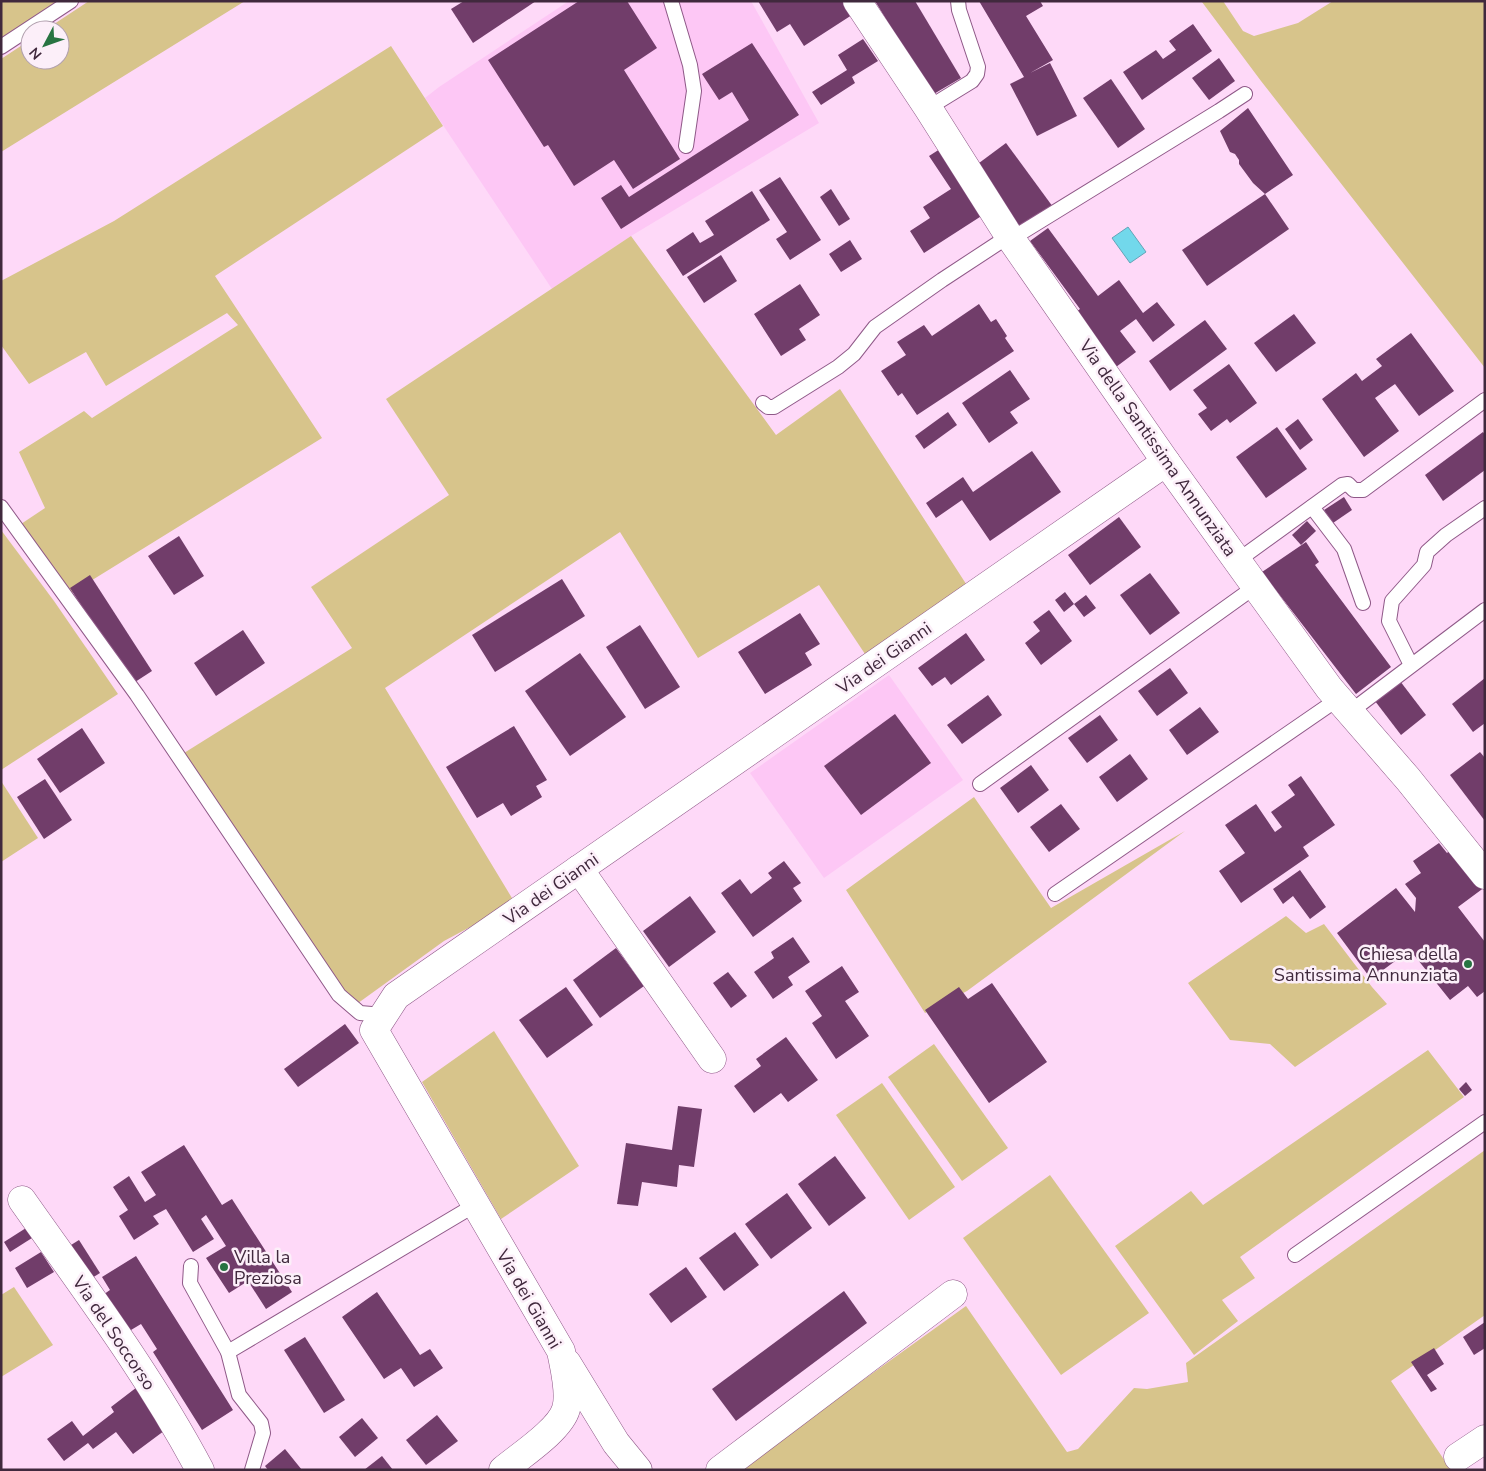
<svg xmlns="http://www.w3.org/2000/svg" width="1486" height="1471" font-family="'Nunito Sans',sans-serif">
  <rect width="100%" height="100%" fill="#fed9f8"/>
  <g fill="#fdc7f5">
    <path d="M569,1H751L819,123L631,236L552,289L425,98L439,87Z"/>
    <path d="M889,675L963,780L824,878L750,773Z"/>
  </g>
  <g fill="#d7c48b">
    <path d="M1,1H62L1,42Z"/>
    <path d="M89,1H245L1,152V59L30,40V60H60V30H45Z"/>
    <path d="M1223,1L1243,31L1254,36L1298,23L1333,1H1485V368L1261,81L1202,2Z"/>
    <path d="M391,46L443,126L215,276L322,438L68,595L18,526L45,508L19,452L84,411L92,418L238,325L227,313L106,386L86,352L29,384L1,345V281L114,221Z"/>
    <path d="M631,236L776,435L840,389L970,590L869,660L819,585L698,658L620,532L385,688L515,903L444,941L354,1006L184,753L352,648L311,587L449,495L386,399Z"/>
    <path d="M1,530L54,601L118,694L1,770Z"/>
    <path d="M1,781L38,838L1,862Z"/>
    <path d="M974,797L1051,908L1185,831L967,991L925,1013L846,890Z"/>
    <path d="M1286,916L1306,933L1324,924L1372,987L1387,1004L1295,1067L1270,1044L1230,1040L1188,983Z"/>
    <path d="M494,1031L579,1166L501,1219L422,1082Z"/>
    <path d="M934,1044L1008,1148L962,1181L888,1077Z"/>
    <path d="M1428,1050L1464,1097L1240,1257L1255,1278L1222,1300L1238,1321L1194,1355L1115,1246L1191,1191L1203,1205Z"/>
    <path d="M882,1083L955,1187L909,1220L836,1115Z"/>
    <path d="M1485,1150V1315L1391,1381L1451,1470H738L966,1306L1067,1452L1078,1449L1134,1388L1147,1389L1188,1382L1186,1363Z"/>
    <path d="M1050,1175L1149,1313L1061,1375L963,1238Z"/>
    <path d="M14,1287L53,1345L1,1377V1295Z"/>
  </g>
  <path fill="#72d8eb" stroke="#63a4b7" d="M1128,227L1146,252L1130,263L1112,238Z"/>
  <g fill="#713d6a">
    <path d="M464,1H536L473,43L451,9Z"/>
    <path d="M579,1H627L657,48L624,70L680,159L633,189L614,160L574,186L548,145L544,147L488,60Z"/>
    <path d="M758,1H847L855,13L804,46L790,24L777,32Z"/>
    <path d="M875,1H915L961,78L932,95Z"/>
    <path d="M979,1H1040L1043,6L1026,16L1053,60L1030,73L1050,63L1077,116L1037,136L1010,84L1024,77Z"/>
    <path d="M1193,24L1212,51L1142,100L1123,72L1156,50L1163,59L1176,50L1169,41Z"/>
    <path d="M863,39L878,61L852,77L855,83L821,105L812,92L847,70L838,55Z"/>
    <path d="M752,43L799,115L621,229L601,198L621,185L629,197L749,120L732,92L719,100L702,74Z"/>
    <path d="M1219,58L1235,81L1209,100L1192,78Z"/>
    <path d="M1111,79L1145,129L1118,148L1083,98Z"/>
    <path d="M1248,108L1293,175L1265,194L1253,183L1239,164V160L1235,154L1230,152L1220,131Z"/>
    <path d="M1006,143L1053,207L1022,229L975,166Z"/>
    <path d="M940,149L983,215L924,253L910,231L930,218L923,207L951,189L929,156Z"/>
    <path d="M780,177L821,240L790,260L776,239L787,232L759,190Z"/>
    <path d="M831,189L850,219L839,226L820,197Z"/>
    <path d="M752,191L770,220L683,276L666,250L693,232L700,243L714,235L705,221Z"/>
    <path d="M1265,194L1289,229L1207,286L1182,250Z"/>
    <path d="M1048,228L1098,296L1119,280L1143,313L1157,302L1175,325L1153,342L1136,319L1120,331L1136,352L1116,367L1076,312L1080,309L1030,241Z"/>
    <path d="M850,240L862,259L841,272L829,254Z"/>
    <path d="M721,255L737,281L704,303L687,277Z"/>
    <path d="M800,284L820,315L799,329L806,340L781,356L754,314Z"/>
    <path d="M979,304L991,322L996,319L1007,336L1005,338L1014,351L917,415L902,393L898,396L881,371L906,355L897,342L924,325L932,336Z"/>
    <path d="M1294,314L1316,343L1276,372L1254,343Z"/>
    <path d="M1205,320L1227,349L1170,391L1149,361Z"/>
    <path d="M1411,333L1454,391L1419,416L1395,384L1375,398L1399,431L1364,457L1322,399L1356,373L1362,381L1382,366L1376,359Z"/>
    <path d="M1229,364L1257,403L1230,423L1227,419L1211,431L1198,414L1207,408L1193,390Z"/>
    <path d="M1010,370L1030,399L1010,412L1018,423L989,443L962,403Z"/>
    <path d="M948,412L957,425L924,449L915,436Z"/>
    <path d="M1298,419L1313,440L1300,450L1285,429Z"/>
    <path d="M1277,427L1307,469L1266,498L1236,457Z"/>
    <path d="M1483,432L1485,435V470L1443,501L1425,475Z"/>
    <path d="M1032,451L1061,492L990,541L962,500L936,518L926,503L963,477L973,492Z"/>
    <path d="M1344,497L1352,510L1333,523L1324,510Z"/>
    <path d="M1119,517L1141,547L1090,585L1068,555Z"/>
    <path d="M1307,521L1316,531L1301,545L1292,535Z"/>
    <path d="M179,536L204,576L174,595L148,556Z"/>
    <path d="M1306,542L1319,562L1315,565L1391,667L1356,694L1262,572Z"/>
    <path d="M1150,573L1180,613L1150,635L1120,595Z"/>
    <path d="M90,575L152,671L132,684L70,588Z"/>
    <path d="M562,579L585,616L495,672L472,635Z"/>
    <path d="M1065,592L1074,604L1086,595L1096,608L1084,617L1074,604L1064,612L1055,600Z"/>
    <path d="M1049,610L1072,641L1041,665L1025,643L1040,631L1033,622Z"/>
    <path d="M800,613L820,644L805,653L812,665L765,694L738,652Z"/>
    <path d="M640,625L680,687L645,709L606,647Z"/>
    <path d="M243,630L265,663L216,696L194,663Z"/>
    <path d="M966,633L985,660L951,685L945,677L932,686L918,668Z"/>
    <path d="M580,653L626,717L570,756L525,691Z"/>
    <path d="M1170,668L1188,693L1157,716L1138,691Z"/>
    <path d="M1485,678V723L1473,732L1452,704Z"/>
    <path d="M1400,681L1426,715L1401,735L1375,701Z"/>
    <path d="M988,695L1002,715L962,744L947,725Z"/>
    <path d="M1200,707L1219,732L1187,755L1169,730Z"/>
    <path d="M895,714L931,763L861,815L824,766Z"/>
    <path d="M1100,715L1118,740L1087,763L1068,738Z"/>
    <path d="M514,726L547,780L536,786L542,797L511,816L503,803L477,818L446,767Z"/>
    <path d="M82,728L105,763L60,793L37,759Z"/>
    <path d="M1480,752L1485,758V821L1450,775Z"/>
    <path d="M1130,754L1148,779L1117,802L1099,777Z"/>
    <path d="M1031,765L1049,790L1018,813L1000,788Z"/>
    <path d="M1301,776L1335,825L1303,847L1309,856L1241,903L1219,871L1245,853L1225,825L1256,804L1275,832L1282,827L1271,812L1295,795L1288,785Z"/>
    <path d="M45,779L72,820L44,839L17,797Z"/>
    <path d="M1061,804L1080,829L1049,852L1030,827Z"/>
    <path d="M1439,843L1447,853L1453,847L1485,887L1458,907L1485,942V991L1477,997L1468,986L1450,1000L1410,950L1371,979L1337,933L1396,888L1415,912L1416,898L1405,884L1421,873L1413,861Z"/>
    <path d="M784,861L801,883L793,888L802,901L753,937L721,893L740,879L751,894L772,878L768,873Z"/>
    <path d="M1300,870L1326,907L1310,919L1293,896L1283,904L1273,889Z"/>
    <path d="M690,896L716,932L669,967L643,931Z"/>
    <path d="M793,937L810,962L788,977L793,985L773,999L754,972L774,958L771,952Z"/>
    <path d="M616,948L644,986L600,1018L573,980Z"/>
    <path d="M842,966L859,992L845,1001L869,1036L836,1059L812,1023L822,1016L805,991Z"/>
    <path d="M728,972L747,996L731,1008L713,983Z"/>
    <path d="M992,983L1047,1062L989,1103L925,1010L959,987L968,999Z"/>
    <path d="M566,987L593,1025L547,1058L519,1020Z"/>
    <path d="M345,1024L359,1043L298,1087L284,1069Z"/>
    <path d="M786,1037L818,1080L788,1102L781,1093L754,1113L734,1086L761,1066L756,1059Z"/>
    <path d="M1466,1082L1472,1090L1465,1096L1459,1089Z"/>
    <path d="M678,1106L702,1109L694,1167L679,1165L677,1187L642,1182L638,1206L617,1204L626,1143L672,1150Z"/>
    <path d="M184,1145L222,1205L232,1199L292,1292L266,1309L248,1281L229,1293L206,1258L226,1246L206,1215L201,1219L214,1239L193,1252L166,1209L153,1216L159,1224L134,1240L119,1216L128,1210L113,1187L129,1176L145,1202L156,1195L141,1172Z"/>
    <path d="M835,1156L866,1198L829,1226L798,1184Z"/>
    <path d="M787,1193L812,1228L771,1259L745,1224Z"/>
    <path d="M26,1228L32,1238L10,1252L4,1242Z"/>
    <path d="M735,1232L759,1265L724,1291L699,1258Z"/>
    <path d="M79,1240L100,1273L84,1283L63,1250Z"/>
    <path d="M41,1252L54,1272L27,1288L15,1268Z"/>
    <path d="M136,1256L233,1410L202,1430L153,1352L157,1349L141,1324L121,1336L97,1299L110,1290L102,1277Z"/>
    <path d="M686,1267L707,1297L671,1323L649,1294Z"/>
    <path d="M844,1291L867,1323L736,1421L712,1389Z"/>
    <path d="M377,1292L420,1355L430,1349L443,1368L414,1387L401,1368L384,1379L342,1317Z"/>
    <path d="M1485,1322V1348L1474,1355L1463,1337Z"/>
    <path d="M305,1337L345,1400L324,1413L284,1350Z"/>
    <path d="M1434,1348L1444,1364L1427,1375L1437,1389L1431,1392L1411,1362Z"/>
    <path d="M141,1384L172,1425L133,1454L116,1432L93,1449L88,1443L64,1461L47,1439L72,1421L83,1436L114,1412L111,1407Z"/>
    <path d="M437,1415L458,1441L426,1465L406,1440Z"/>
    <path d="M362,1418L378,1438L355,1457L339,1437Z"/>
    <path d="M285,1449L302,1470H268L265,1466Z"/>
    <path d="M382,1456L393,1470H364Z"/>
  </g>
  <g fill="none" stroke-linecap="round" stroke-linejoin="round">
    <defs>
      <g id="lane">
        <path d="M671,1L690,65L694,91L686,146"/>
        <path d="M1,47L71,1"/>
        <path d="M928,108L972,81L977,74L978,67L959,10L958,1"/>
        <path d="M1011,239L1219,111L1245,94"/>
        <path d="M763,403L768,407H774L838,367L854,354L875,327L942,280L1009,236"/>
        <path d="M1,507L137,695L339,995L360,1013L383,1015"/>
        <path d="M1312,507L1344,549L1363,603"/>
        <path d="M1237,561L1342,485L1348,484L1354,490H1363L1485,400"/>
        <path d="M1411,665L1389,621L1392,601L1424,565L1427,552L1446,535L1485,508"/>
        <path d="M1350,712L1485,610"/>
        <path d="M980,784L1256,586"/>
        <path d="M1055,894L1338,699"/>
        <path d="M1295,1255L1485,1122"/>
        <path d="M191,1266L190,1283L228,1352L239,1395L261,1423L263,1433L252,1470"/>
        <path d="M228,1352L475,1205"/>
      </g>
      <g id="street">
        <path d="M579,869L712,1059"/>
        <path d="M22,1200C84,1288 149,1374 200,1470"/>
        <path d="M567,1363L616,1443L638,1470"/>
        <path d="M1458,1457L1485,1439"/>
        <path d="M503,1470C521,1455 560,1430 566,1409C571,1393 564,1367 561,1351L374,1030L396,996L1166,462"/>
        <path d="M720,1470L953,1294"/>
      </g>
      <path id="secondary" d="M857,1L928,108L1009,236L1166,462L1329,688L1408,779L1485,875"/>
    </defs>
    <use href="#lane" stroke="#8f5988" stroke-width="16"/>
    <use href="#street" stroke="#8f5988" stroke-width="29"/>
    <use href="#secondary" stroke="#8f5988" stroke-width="29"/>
    <use href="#lane" stroke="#fff" stroke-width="14"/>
    <use href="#street" stroke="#fff" stroke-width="28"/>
    <use href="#secondary" stroke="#fff" stroke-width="28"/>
  </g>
  <g fill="#287442" stroke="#fceff9" stroke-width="2">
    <circle cx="1468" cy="964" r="5"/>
    <circle cx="224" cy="1267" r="5"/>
  </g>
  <g text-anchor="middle" stroke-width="5" stroke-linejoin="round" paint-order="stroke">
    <g font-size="18" fill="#40293d" stroke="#fceff9">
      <text transform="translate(1158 448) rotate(55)" y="6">Via della Santissima Annunziata</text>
      <text transform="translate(884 658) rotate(-35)" y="6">Via dei Gianni</text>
      <text transform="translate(551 889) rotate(-35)" y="6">Via dei Gianni</text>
      <text transform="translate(529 1299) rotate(60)" y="6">Via dei Gianni</text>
      <text transform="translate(114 1333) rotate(56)" y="6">Via del Soccorso</text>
    </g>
    <g font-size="18" fill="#40293d" stroke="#fceff9" text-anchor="end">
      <text x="1458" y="960">Chiesa della<tspan x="1458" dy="21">Santissima Annunziata</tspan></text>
      <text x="234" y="1263" text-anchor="start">Villa la<tspan x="234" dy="21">Preziosa</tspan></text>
    </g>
  </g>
  <rect width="1486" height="1471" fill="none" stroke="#40293d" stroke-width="5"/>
  <g transform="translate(45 45) rotate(229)"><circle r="24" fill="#fceff9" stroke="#b1a0ae"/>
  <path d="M0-4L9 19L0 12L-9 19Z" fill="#287442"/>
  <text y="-8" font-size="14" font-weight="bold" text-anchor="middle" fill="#40293d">N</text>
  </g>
</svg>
